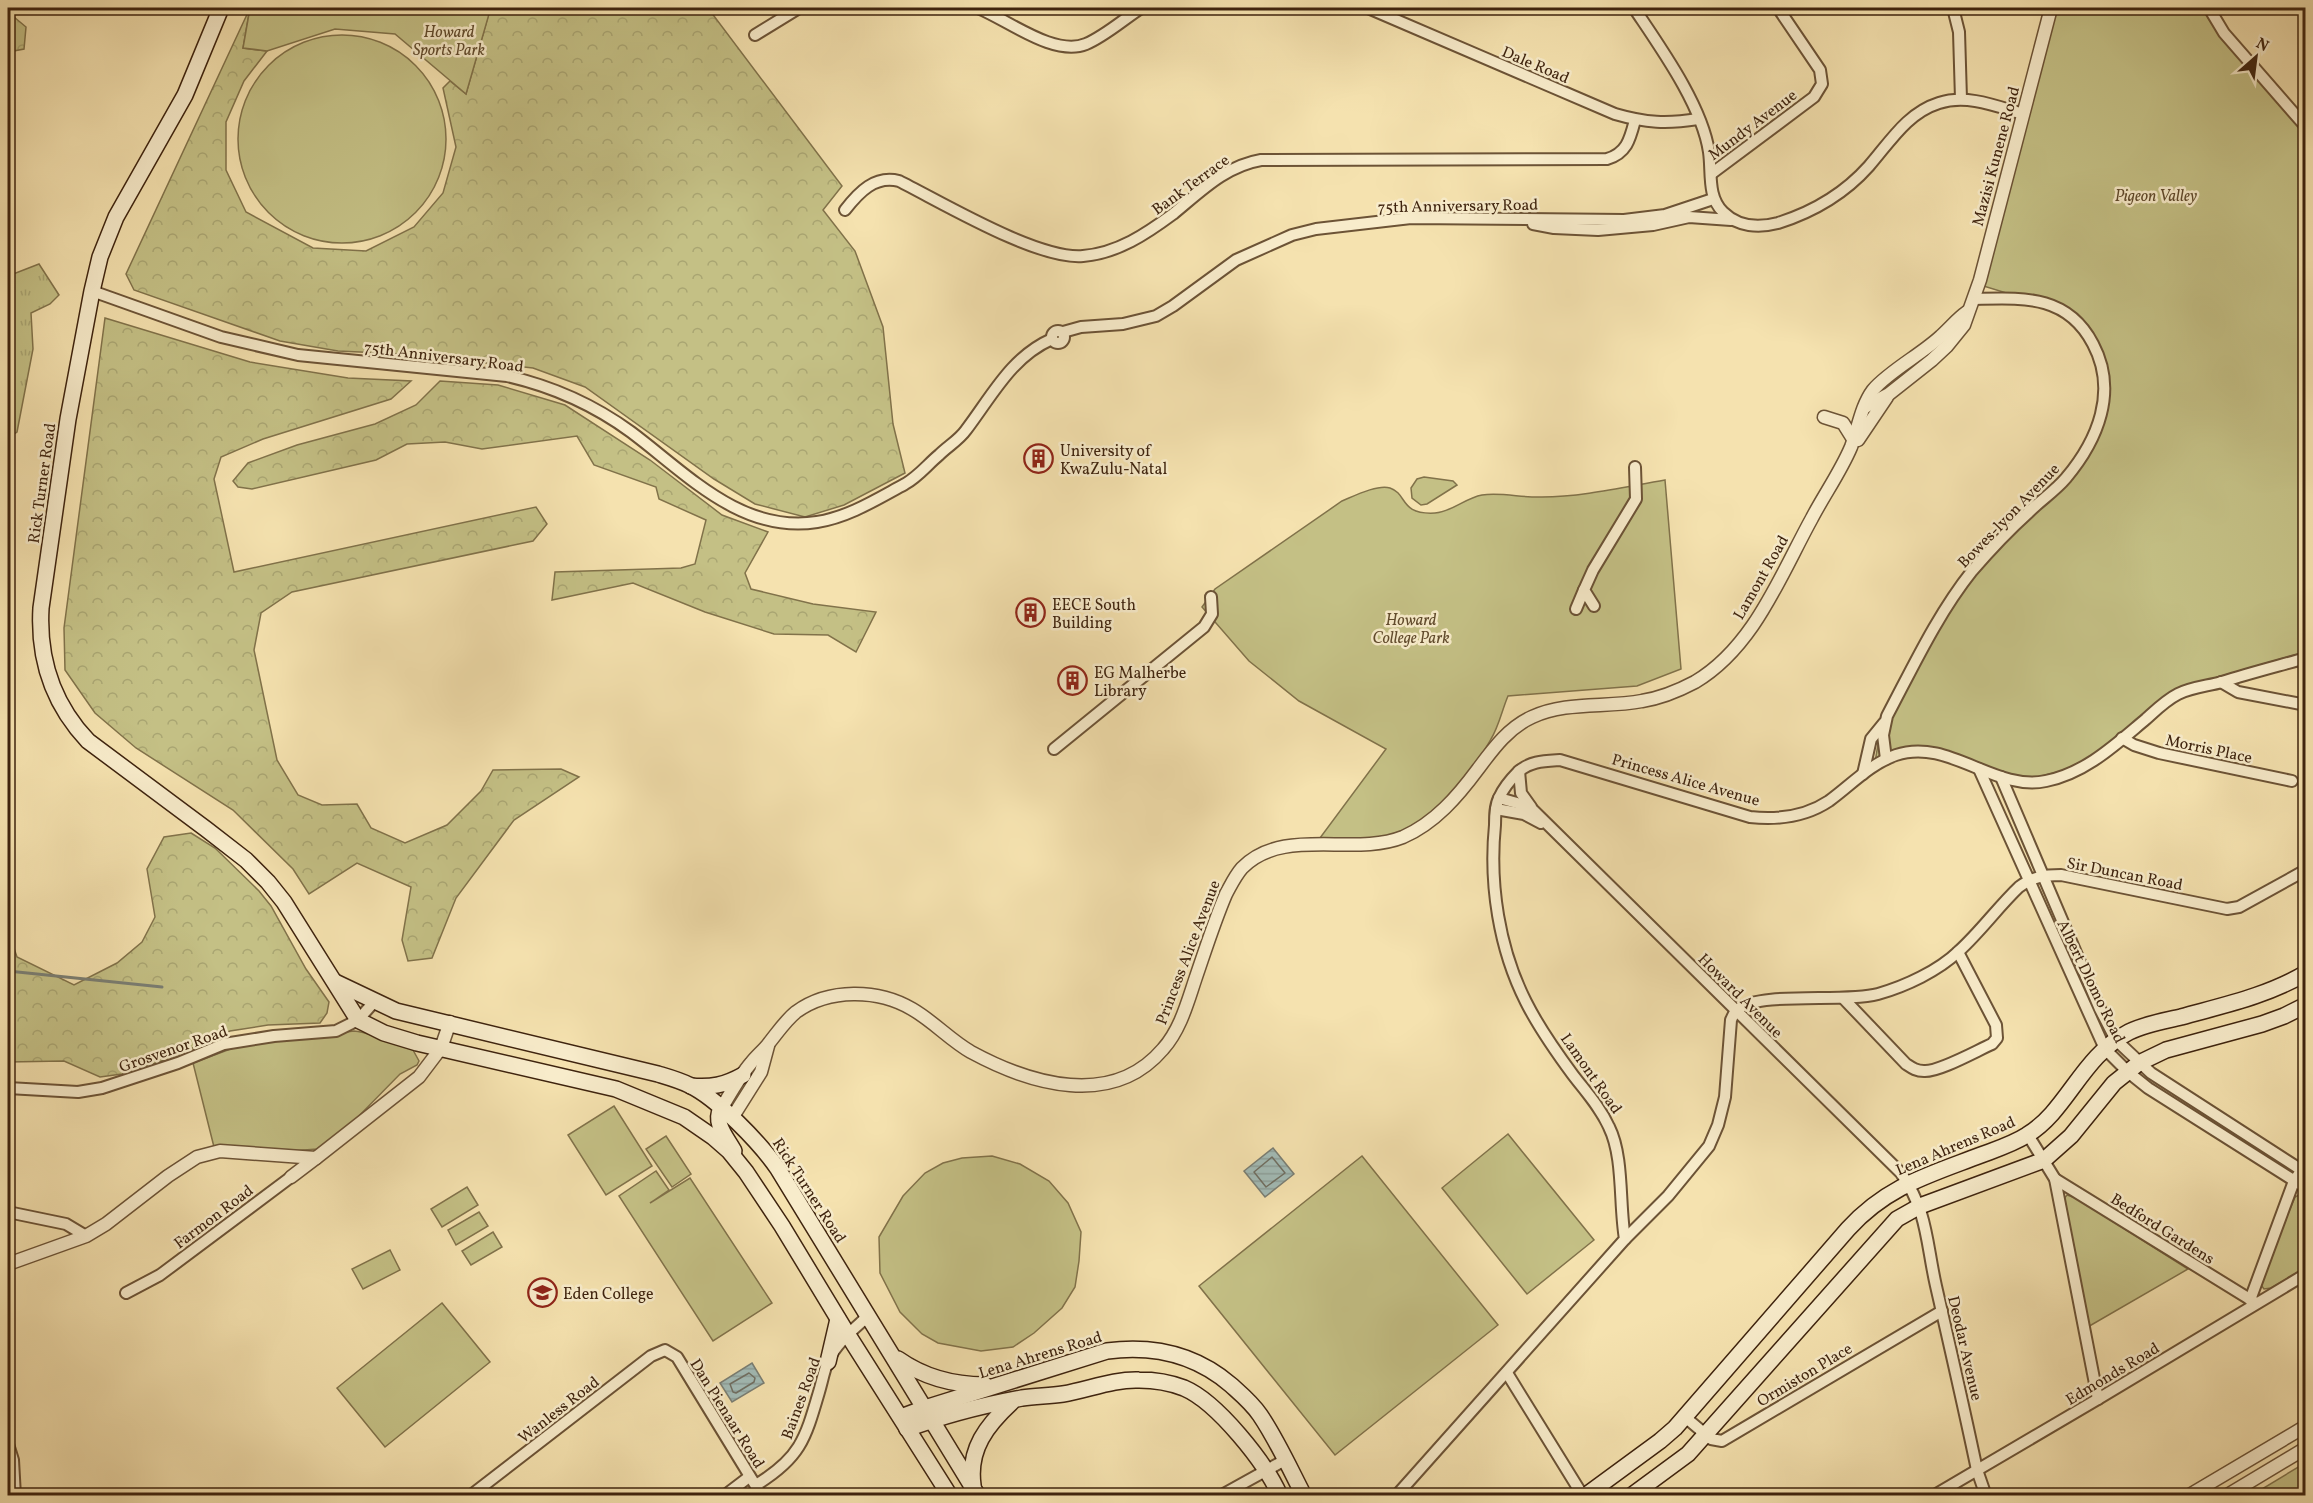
<svg xmlns="http://www.w3.org/2000/svg" width="2313" height="1503" font-family="Vollkorn,serif">
  <defs>
    <pattern id="grass-tufts" width="24" height="20" patternUnits="userSpaceOnUse" patternTransform="scale(1.5)"><rect width="24" height="20" fill="#c4c085"/><path d="M3 7l-1-3M5 7V3M7 7l1-3M15 17l-1-3M17 17v-4M19 17l1-3" fill="none" stroke="#a9a572"/></pattern>
    <pattern id="forest-crowns" width="20" height="18" patternUnits="userSpaceOnUse" patternTransform="scale(1.5)"><rect width="20" height="18" fill="#c4c085"/><path d="M2 6a3 3 0 1 1 6 0M12 15a3 3 0 1 1 6 0" fill="none" stroke="#a9a572"/></pattern>
    <pattern id="water-rules" width="6" height="5" patternUnits="userSpaceOnUse" patternTransform="scale(1.5)"><rect width="6" height="5" fill="#a2bbb6"/><path d="M0 2.5h6" fill="none" stroke="#8da09b"/></pattern>
  </defs>
  <rect width="100%" height="100%" fill="#f5e2af"/>
  <filter id="stains"><feTurbulence type="fractalNoise" baseFrequency=".00333" numOctaves="4"/><feColorMatrix values="0 0 0 0 .2 0 0 0 0 .09 0 0 0 0 .02 0 0 0 .5 -.17"/></filter>
  <radialGradient id="worn" r=".72"><stop offset=".6" stop-color="#630" stop-opacity="0"/><stop offset="1" stop-color="#630" stop-opacity=".3"/></radialGradient>
  <path fill="url(#grass-tufts)" stroke="#81724a" stroke-width="1.5" d="M39,264L59,295L50,304L31,313L33,349L17,432L8,438V276Z"/>
  <g fill="url(#forest-crowns)" stroke="#81724a" stroke-width="1.5">
    <path d="M250,8L243,48L267,51L244,81L226,122V170L246,212L313,248L366,251L414,227L443,193L456,147L443,88L450,81L466,94L489,13L505,8H708L842,186L823,210L855,251L883,327L893,424L905,473L844,505L805,517L755,504L714,479L585,387L533,368L403,354L338,351L280,341L134,290L126,274Z"/>
    <path d="M8,12L26,27L24,49L8,52Z"/>
    <path d="M105,318L250,362L348,378L411,381L391,399L263,439L221,457L214,479L234,572L536,507L547,524L533,541L292,592L261,613L254,650L277,760L298,795L322,805L357,804L371,828L405,843L447,825L481,791L493,770L561,769L579,777L514,820L456,898L432,958L408,961L402,940L411,887L357,863L309,894L293,869L233,810L136,748L95,713L65,670L64,628Z"/>
    <path d="M440,381L498,385L565,405L650,460L722,515L768,532L745,573L751,589L813,604L876,612L856,652L828,635L774,634L705,612L633,583L552,600L555,572L681,568L695,564L706,520L659,499L656,487L594,465L577,436L482,449L445,442L407,444L376,460L252,489L238,487L233,481L248,463L297,445L375,424L416,405Z"/>
    <path d="M191,833L215,848L259,891L271,906L306,969L329,1002L327,1013L320,1023L268,1025L230,1031L168,1059L122,1074L100,1077L64,1061L8,1062V931L17,957L74,985L117,963L142,942L155,917L147,869L164,837Z"/>
  </g>
  <g fill="#c4c085" stroke="#81724a" stroke-width="1.5">
    <path d="M250,8H505L489,14L466,94L395,34L335,29L267,51L243,48Z"/>
    <path d="M2052,8H2205L2208,18L2223,40L2305,134V652L2194,684L2117,739L2071,769L2032,778L2001,777L1936,753L1875,762L1882,721L1949,600L2031,511L2084,449L2103,396L2097,355L2072,322L2049,306L1977,284Z"/>
    <circle cx="342" cy="139" r="104"/>
    <path d="M1424,477L1453,481L1457,485L1427,504L1421,505L1412,498L1411,488L1417,479Z"/>
    <path d="M1665,480L1681,669L1637,686L1508,696C1502,710 1499,726 1491,739C1470,776 1440,816 1399,832C1376,841 1341,842 1317,842L1386,749L1299,701L1249,661L1202,607L1215,589L1342,501C1354,496 1378,484 1390,488C1408,494 1399,515 1435,513C1452,512 1465,498 1482,495C1501,492 1523,498 1542,497C1582,497 1624,487 1665,480Z"/>
    <path d="M354,1031C368,1032 398,1044 413,1050L419,1061L417,1065L400,1074L353,1122L317,1149L279,1152L214,1147L193,1063L241,1045Z"/>
    <path d="M614,1106L652,1166L606,1195L568,1135Z"/>
    <path d="M1508,1134L1594,1240L1527,1294L1442,1188Z"/>
    <path d="M666,1136L691,1174L672,1187L646,1149Z"/>
    <path d="M992,1156L1020,1164L1049,1181L1068,1203L1081,1232L1079,1261L1075,1287L1062,1308L1034,1333L1013,1347L981,1351L938,1343L922,1334L900,1312L880,1273L879,1237L903,1196L925,1173L943,1163L962,1158Z"/>
    <path d="M1362,1156L1498,1325L1335,1455L1199,1286Z"/>
    <path d="M656,1171L669,1190L650,1203L690,1178L772,1303L713,1341L619,1196Z"/>
    <path d="M467,1187L478,1205L442,1227L431,1209Z"/>
    <path d="M2304,1192L2305,1268L2271,1288L2264,1289L2261,1285V1278L2295,1197Z"/>
    <path d="M2067,1195L2076,1198L2188,1269L2086,1328L2062,1201Z"/>
    <path d="M479,1212L488,1226L456,1245L448,1230Z"/>
    <path d="M493,1232L502,1247L471,1265L462,1251Z"/>
    <path d="M390,1250L400,1270L363,1289L352,1269Z"/>
    <path d="M442,1303L490,1362L385,1447L337,1388Z"/>
    <path d="M2305,1463V1495H2252Z"/>
  </g>
  <g fill="url(#water-rules)" stroke="#7a7e73" stroke-width="1.5">
    <path d="M1273,1148L1294,1174L1265,1197L1244,1171Z"/>
    <path d="M752,1363L764,1383L732,1402L720,1383Z"/>
  </g>
  <g fill="none" stroke-linecap="round" stroke-linejoin="round">
    <g stroke="#706f62" stroke-width="1.5">
      <path d="M1272,1157L1285,1173L1266,1187L1254,1172Z"/>
      <path d="M749,1373L755,1378L754,1382L736,1393L733,1392L730,1384Z"/>
    </g>
    <path stroke="#7a7e73" stroke-width="3" d="M8,971L162,987"/>
    <defs>
      <g id="minor">
        <path d="M978,8C1008,20 1054,57 1086,44C1105,36 1124,19 1141,8"/>
        <path d="M1368,8L1615,114C1646,123 1667,124 1698,119"/>
        <path d="M1634,8C1660,47 1702,105 1709,152C1712,173 1707,196 1723,212C1738,227 1759,228 1778,223C1813,212 1845,193 1869,166C1890,142 1907,113 1939,103C1967,94 1996,106 2023,114"/>
        <path d="M1953,8L1959,32L1961,99"/>
        <path d="M2209,8L2224,33L2306,127"/>
        <path d="M755,35L799,8"/>
        <path d="M1711,174L1814,97L1822,84L1820,70L1778,8"/>
        <path d="M845,210C859,192 875,175 899,181C943,203 1038,260 1083,256C1118,253 1146,234 1173,214C1200,192 1225,166 1261,160L1607,159C1627,153 1630,139 1635,120"/>
        <path d="M1533,224L1554,228L1598,230L1653,225L1689,217L1731,220"/>
        <path d="M92,291L221,337L298,355L507,376C551,386 594,405 631,432C686,473 741,534 817,522C849,517 877,499 905,484C919,476 927,465 939,455C948,446 959,440 966,430C992,396 1011,357 1052,339"/>
        <circle cx="1058" cy="337" r="6"/>
        <path d="M1063,332L1081,327L1123,324L1156,316L1173,306L1236,260L1292,235L1316,229L1411,218L1624,220L1665,215L1713,199"/>
        <path d="M1594,606L1584,590L1593,570L1636,499L1635,467"/>
        <path d="M1576,609L1584,590"/>
        <path d="M2221,682L2238,692L2306,705"/>
        <path d="M2122,738L2134,745L2159,753L2292,781"/>
        <path d="M1054,749L1204,627L1212,614L1211,597"/>
        <path d="M1886,759L1883,735L1887,716C1913,667 1937,615 1972,571C1990,550 2009,530 2029,512C2041,500 2055,491 2066,478C2098,440 2118,391 2093,344C2067,294 2022,298 1974,299"/>
        <path d="M1979,769L2105,1049L2128,1072L2148,1088L2306,1188"/>
        <path d="M1519,771L1521,793L1531,807"/>
        <path d="M1863,774L1871,739L1884,723"/>
        <path d="M2001,777L2100,1009L2116,1040L2151,1073L2306,1173"/>
        <path d="M1499,798L1517,803L1533,810L1901,1173C1928,1212 1926,1242 1936,1286C1950,1347 1964,1408 1977,1470L1986,1496"/>
        <path d="M1496,809L1524,814L1541,823"/>
        <path d="M1843,998L1906,1064C1912,1068 1916,1071 1924,1071C1939,1072 1976,1051 1992,1044L1997,1038L1996,1025L1958,952"/>
        <path d="M8,1088L78,1092L102,1088L178,1063L224,1044L274,1036L336,1031L358,1020L374,1002"/>
        <path d="M2028,1135L2055,1179L2098,1399"/>
        <path d="M2055,1179L2256,1303"/>
        <path d="M8,1212L66,1224L86,1236"/>
        <path d="M1625,1239L1668,1196L1709,1146L1718,1125L1725,1097L1731,1020C1733,1016 1734,1012 1738,1009C1762,991 1844,1003 1878,994C1906,986 1938,971 1959,951C1981,931 1998,907 2019,887C2032,877 2045,875 2061,875L2227,909L2239,907L2306,870"/>
        <path d="M126,1293L160,1275L291,1177"/>
        <path d="M2250,1300L2294,1181L2306,1164"/>
        <path d="M1507,1373L1583,1496"/>
        <path d="M1685,1417L1711,1439L1722,1441L1942,1311"/>
        <path d="M8,1444L13,1460L15,1496"/>
        <path d="M756,1485C800,1458 805,1440 819,1392C822,1382 824,1371 828,1361C837,1342 853,1330 868,1316"/>
        <path d="M470,1496L651,1356L665,1350L677,1357L762,1496"/>
        <path d="M724,1496L749,1477"/>
        <path d="M1220,1496L1285,1460"/>
        <path d="M1396,1496L1625,1239C1619,1205 1624,1157 1609,1127C1600,1107 1586,1092 1573,1075C1556,1052 1539,1028 1526,1002C1499,949 1489,884 1495,825C1495,816 1495,806 1499,798C1503,789 1511,779 1518,772C1530,761 1545,761 1560,760L1750,817C1778,820 1805,817 1829,801C1851,785 1870,764 1896,755C1948,737 1994,792 2046,781C2086,773 2116,744 2146,719C2156,710 2166,700 2178,694C2192,687 2208,686 2222,682C2250,673 2278,666 2306,658"/>
        <path d="M1933,1496L2098,1399L2306,1274"/>
      </g>
      <g id="tertiary">
        <path d="M1865,407L1889,394L1932,360L1947,346L1964,325L1980,280L2051,8"/>
        <path d="M1824,417L1843,423L1853,439"/>
        <path d="M1858,440L1887,397"/>
        <path d="M721,1109C730,1094 739,1077 751,1063C756,1056 764,1050 769,1043C778,1032 785,1021 796,1012C829,988 878,989 912,1009C933,1021 950,1040 971,1052C1030,1084 1112,1109 1163,1049C1180,1030 1187,1004 1195,980C1205,951 1214,922 1226,894C1231,885 1235,876 1242,868C1283,826 1353,857 1403,837C1435,823 1458,796 1478,769C1493,749 1508,728 1532,717C1566,701 1606,708 1642,701C1661,698 1678,691 1695,682C1754,647 1780,576 1812,518C1824,495 1841,471 1851,447C1858,429 1861,406 1873,390C1889,371 1922,354 1941,336C1950,328 1957,319 1967,312"/>
        <path d="M732,1118L761,1072L768,1046"/>
        <path d="M291,1177L316,1158"/>
        <path d="M8,1264L86,1236L106,1224L168,1176L197,1157L220,1151L316,1158L419,1077L441,1048L450,1022"/>
        <path d="M2188,1496L2306,1426"/>
        <path d="M2226,1496L2306,1448"/>
      </g>
      <g id="secondary">
        <path d="M221,8L185,95L116,217L100,257L92,291L68,419L41,608C38,659 53,704 88,741L206,829L246,860L268,882L284,902L358,1020L384,1033L417,1043L616,1089L684,1117L713,1137L729,1151L746,1172L782,1226L848,1335L950,1496"/>
        <path d="M335,982L396,1011L658,1074C668,1077 679,1080 689,1085C717,1098 761,1144 778,1169L978,1496"/>
        <path d="M691,1086C711,1088 725,1085 743,1075"/>
        <path d="M721,1109C713,1123 727,1138 734,1151"/>
        <path d="M898,1359C925,1378 953,1385 985,1385"/>
        <path d="M828,1362L838,1319"/>
        <path d="M901,1417L925,1408L1107,1351C1153,1345 1195,1354 1231,1385C1241,1394 1252,1403 1260,1415C1277,1440 1290,1469 1304,1496"/>
        <path d="M907,1429C944,1415 984,1405 1022,1398C1036,1396 1049,1396 1063,1394C1088,1390 1113,1379 1139,1380C1153,1380 1171,1383 1184,1388C1217,1402 1266,1463 1280,1496"/>
        <path d="M973,1485C968,1449 987,1425 1012,1402"/>
        <path d="M1585,1496L1660,1441L1675,1428L1848,1229C1887,1186 1929,1175 1981,1155C1997,1149 2013,1144 2027,1135C2068,1110 2081,1057 2129,1032C2145,1024 2164,1021 2181,1017C2224,1005 2267,996 2306,973"/>
        <path d="M1631,1496L1688,1454L1897,1219L1920,1206L2044,1160L2071,1136L2114,1083L2139,1063L2166,1050L2262,1024L2284,1016L2306,1005"/>
      </g>
    </defs>
    <use href="#minor" stroke="#6c5336" stroke-width="14"/>
    <use href="#tertiary" stroke="#6c5336" stroke-width="15"/>
    <use href="#secondary" stroke="#3e230e" stroke-width="18"/>
    <use href="#minor" stroke="#f8eccb" stroke-width="10"/>
    <use href="#tertiary" stroke="#f8eccb" stroke-width="12"/>
    <use href="#secondary" stroke="#f8eccb" stroke-width="15"/>
  </g>
  <defs>
    <symbol id="building-ring" viewBox="-11 -11 22 22"><circle r="9.5" fill="#f8eccb" stroke="#8f2418" stroke-width="1.5"/><path d="M-4-6H4V6H1V3H-1V6H-4ZM-2.5-4.3h1.7v1.8h-1.7ZM.8-4.3h1.7v1.8H.8ZM-2.5-1h1.7V.8h-1.7ZM.8-1h1.7V.8H.8Z" fill="#8f2418"/></symbol>
    <symbol id="school-ring" viewBox="-11 -11 22 22"><circle r="9.5" fill="#f8eccb" stroke="#8f2418" stroke-width="1.5"/><path d="M0-5L7-2L0 1L-7-2ZM-4 1L0 2.5L4 1V4Q0 6-4 4Z" fill="#8f2418"/></symbol>
  </defs>
  <g fill-rule="evenodd">
    <use href="#building-ring" x="1022" y="442" width="33" height="33"/>
    <use href="#building-ring" x="1014" y="596" width="33" height="33"/>
    <use href="#building-ring" x="1056" y="664" width="33" height="33"/>
    <use href="#school-ring" x="526" y="1276" width="33" height="33"/>
  </g>
  <g text-anchor="middle" stroke-width="5" stroke-linejoin="round" paint-order="stroke">
    <g font-size="16" font-style="italic" fill="#604a2c" stroke="#f8eccb">
      <text x="449" y="37">Howard<tspan x="449" dy="18">Sports Park</tspan></text>
      <text x="2156" y="201">Pigeon Valley</text>
      <text x="1411" y="625">Howard<tspan x="1411" dy="18">College Park</tspan></text>
    </g>
    <g font-size="16" fill="#3e230e" stroke="#f8eccb">
      <text transform="translate(1536 64) rotate(23)" y="6">Dale Road</text>
      <text transform="translate(1752 124) rotate(-37)" y="6">Mundy Avenue</text>
      <text transform="translate(1995 156) rotate(-75)" y="6">Mazisi Kunene Road</text>
      <text transform="translate(1190 184) rotate(-36)" y="6">Bank Terrace</text>
      <text transform="translate(1458 205) rotate(-1)" y="6">75th Anniversary Road</text>
      <text transform="translate(444 356) rotate(7)" y="6">75th Anniversary Road</text>
      <text transform="translate(41 483) rotate(-82)" y="6">Rick Turner Road</text>
      <text transform="translate(2008 515) rotate(-46)" y="6">Bowes-lyon Avenue</text>
      <text transform="translate(1760 577) rotate(-60)" y="6">Lamont Road</text>
      <text transform="translate(2209 748) rotate(12)" y="6">Morris Place</text>
      <text transform="translate(1686 779) rotate(16)" y="6">Princess Alice Avenue</text>
      <text transform="translate(2125 873) rotate(11)" y="6">Sir Duncan Road</text>
      <text transform="translate(1187 952) rotate(-69)" y="6">Princess Alice Avenue</text>
      <text transform="translate(2092 981) rotate(64)" y="6">Albert Dlomo Road</text>
      <text transform="translate(1741 995) rotate(45)" y="6">Howard Avenue</text>
      <text transform="translate(173 1048) rotate(-19)" y="6">Grosvenor Road</text>
      <text transform="translate(1592 1073) rotate(55)" y="6">Lamont Road</text>
      <text transform="translate(1955 1145) rotate(-23)" y="6">Lena Ahrens Road</text>
      <text transform="translate(810 1190) rotate(57)" y="6">Rick Turner Road</text>
      <text transform="translate(213 1216) rotate(-37)" y="6">Farmon Road</text>
      <text transform="translate(2163 1228) rotate(32)" y="6">Bedford Gardens</text>
      <text transform="translate(1966 1348) rotate(77)" y="6">Deodar Avenue</text>
      <text transform="translate(1040 1354) rotate(-17)" y="6">Lena Ahrens Road</text>
      <text transform="translate(2112 1373) rotate(-31)" y="6">Edmonds Road</text>
      <text transform="translate(1804 1374) rotate(-31)" y="6">Ormiston Place</text>
      <text transform="translate(800 1398) rotate(-70)" y="6">Baines Road</text>
      <text transform="translate(558 1409) rotate(-38)" y="6">Wanless Road</text>
      <text transform="translate(728 1413) rotate(58)" y="6">Dan Pienaar Road</text>
    </g>
    <g font-size="16" fill="#3e230e" stroke="#f8eccb" text-anchor="start">
      <text x="1060" y="456">University of<tspan x="1060" dy="18">KwaZulu-Natal</tspan></text>
      <text x="1052" y="610">EECE South<tspan x="1052" dy="18">Building</tspan></text>
      <text x="1094" y="678">EG Malherbe<tspan x="1094" dy="18">Library</tspan></text>
      <text x="563" y="1299">Eden College</text>
    </g>
  </g>
  <rect width="2313" height="1503" fill="none" stroke="#f5e2af" stroke-width="30"/>
  <rect x="9" y="9" width="2295" height="1485" fill="none" stroke="#3e230e" stroke-width="3"/>
  <rect x="15" y="15" width="2283" height="1473" fill="none" stroke="#3e230e" stroke-width="1.5"/>
  <g transform="translate(2256 57) rotate(28)" stroke="#f8eccb" stroke-width="4.5" paint-order="stroke">
  <path d="M0-4.5L10 22L0 15L-10 22Z" fill="#3e230e"/>
  <text y="-9" font-size="16" font-weight="bold" text-anchor="middle" fill="#3e230e">N</text>
  </g>
  <rect width="100%" height="100%" filter="url(#stains)"/>
  <rect width="100%" height="100%" fill="url(#worn)"/>
</svg>
